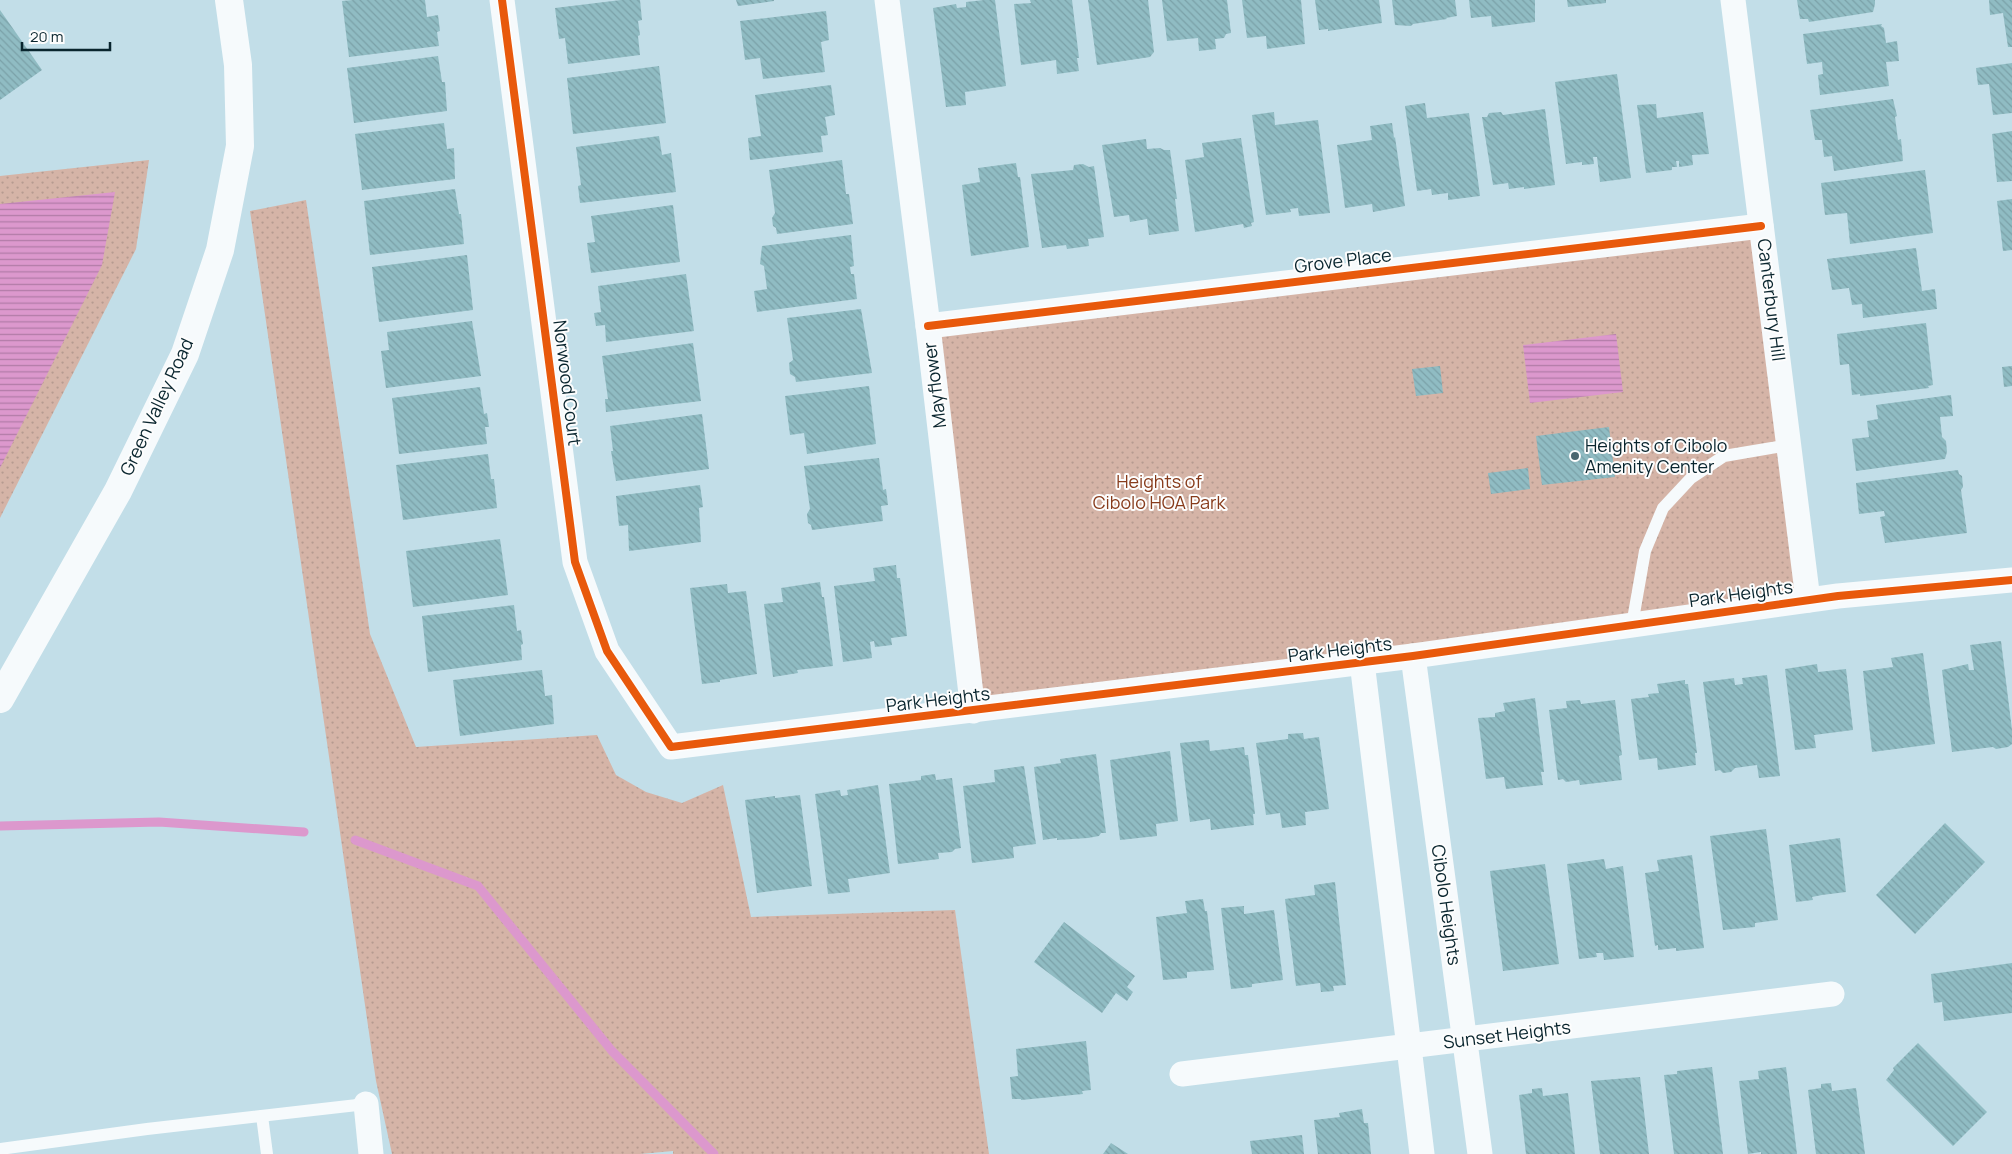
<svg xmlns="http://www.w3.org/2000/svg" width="2012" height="1154" font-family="Manrope,sans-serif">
  <defs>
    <pattern id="park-dots" width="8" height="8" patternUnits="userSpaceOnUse" patternTransform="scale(1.25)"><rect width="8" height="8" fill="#d5b4a7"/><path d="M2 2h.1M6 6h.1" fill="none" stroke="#b69b90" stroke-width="1.8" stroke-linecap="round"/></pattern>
    <pattern id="water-rules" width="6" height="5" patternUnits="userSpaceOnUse" patternTransform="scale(1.25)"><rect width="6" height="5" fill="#dc98cd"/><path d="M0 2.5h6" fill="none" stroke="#b17ca7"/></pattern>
    <pattern id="building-back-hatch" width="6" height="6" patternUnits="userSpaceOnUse" patternTransform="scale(1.25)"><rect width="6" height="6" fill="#90bcc3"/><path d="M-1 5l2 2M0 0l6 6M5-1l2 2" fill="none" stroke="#7ba1a8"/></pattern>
  </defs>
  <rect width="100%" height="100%" fill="#c2dee8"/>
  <g fill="url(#park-dots)">
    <path d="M149,160L136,249L0,518V176Z"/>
    <path d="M306,200L370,634L416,747L597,735L616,775L646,792L682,803L723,785L751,917L955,910L989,1154H673V1151L640,1154H392L376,1081L250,211Z"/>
    <path d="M1761,226L1808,600L973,711L928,326Z"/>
  </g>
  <g fill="url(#water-rules)">
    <path d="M115,192L102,265L0,468V204Z"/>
    <path d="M1616,334L1623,392L1530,403L1523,345Z"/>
  </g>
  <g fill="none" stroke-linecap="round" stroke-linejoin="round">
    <g stroke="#dc98cd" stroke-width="9">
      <path d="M0,826L159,822L304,832"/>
      <path d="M355,840L478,886L612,1051L714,1154"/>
    </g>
  </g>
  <g fill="url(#building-back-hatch)">
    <path d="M353,0H425L427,17L438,15L440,31L437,32L439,46L349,57L342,1Z"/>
    <path d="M621,0H640L642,20L638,21L640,35L638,36L640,55L568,64L565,38L559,39L555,8Z"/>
    <path d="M736,0H774V1L738,6Z"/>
    <path d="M984,0H995L1006,86L965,92L966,105L946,107L933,8L956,4L957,8L966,7V2Z"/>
    <path d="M1030,0H1072L1079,58H1077L1079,71L1057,74L1056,60L1021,65L1014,4L1031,3Z"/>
    <path d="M1088,0H1148L1154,52L1150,57L1097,65Z"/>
    <path d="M1162,0H1227L1231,33L1226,34L1224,38L1215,39L1216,49L1199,51L1198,38L1167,41Z"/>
    <path d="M1242,0H1301L1305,44L1267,49L1266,36L1247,38Z"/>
    <path d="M1315,0H1379L1382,23L1328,31V29L1319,30Z"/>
    <path d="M1392,0H1455L1457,16L1446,18L1447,19L1413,24L1411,26L1395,25Z"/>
    <path d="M1469,0H1535V22L1492,27L1491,16L1471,18Z"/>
    <path d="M1567,0H1606V3L1568,7Z"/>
    <path d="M1797,0H1875V4L1873,12L1809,22L1808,19H1800Z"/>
    <path d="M1989,0H2012V47H2008L2003,13L1990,15Z"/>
    <path d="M0,10L42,70L0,100Z"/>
    <path d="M826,11L829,40L821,42L825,72L763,79L760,58L745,60L740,21Z"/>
    <path d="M1882,24L1881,26L1884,28L1886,43L1897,41L1899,61L1886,62L1889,86L1820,95L1818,75L1823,74L1822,62L1807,64L1803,34Z"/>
    <path d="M438,56L442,82H445L447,111L354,123L347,68Z"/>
    <path d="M2012,63V113L1993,115L1989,84L1978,85L1976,68Z"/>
    <path d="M659,66L666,123L573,134L567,78Z"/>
    <path d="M1617,74L1631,178L1600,182L1597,157H1593L1594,164L1582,165V162L1566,164L1555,82Z"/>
    <path d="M831,85L835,115L825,117L828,135L821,136L823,152L750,160L748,138L761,136L755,95Z"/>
    <path d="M1893,99L1897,116L1895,117L1898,140L1901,139L1903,161L1834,171L1832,156L1824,157L1822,140H1815L1810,110Z"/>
    <path d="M1425,103L1427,118L1469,113L1480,196L1448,200V193L1432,195L1431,189L1417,191L1405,106Z"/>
    <path d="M1656,104L1657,118L1703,112L1709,154L1692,155L1693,165L1679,167V161H1676L1677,167H1672V170L1646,173L1637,105Z"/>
    <path d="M1545,109L1555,185L1524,189V187L1509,189L1508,183L1493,185L1482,117H1487L1489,113L1501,112L1503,115Z"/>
    <path d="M1274,112L1275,125L1318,120L1330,213L1299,216L1298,208L1290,209L1291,212L1266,215L1252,115Z"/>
    <path d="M444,123L447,149L454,148L455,179L362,190L355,134Z"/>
    <path d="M1392,123L1394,138L1395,137L1405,206L1373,212L1372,204L1345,208L1337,145L1372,140L1370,126Z"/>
    <path d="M2012,131V181L1997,182L1992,134Z"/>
    <path d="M659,136L662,155L671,153L676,192L580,203L578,186L581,185L576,147Z"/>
    <path d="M1241,138L1254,222L1251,223L1252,226L1244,228L1243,224L1195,232L1185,160L1204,157L1202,143Z"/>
    <path d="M1146,139L1147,149L1160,148L1164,150H1170L1177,199H1175L1179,231L1149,235L1147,219L1130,222L1129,215L1114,217L1102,145Z"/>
    <path d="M842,160L846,194H849L853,224L777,234L776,228L773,226L772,218L775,213L769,170Z"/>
    <path d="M1016,163L1018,177H1020L1029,247L971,256L962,185L980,182L978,168Z"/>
    <path d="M1083,164L1089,167L1094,166L1104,237L1088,239L1089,246L1067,249L1066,245L1042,248L1031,174L1073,170L1074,165Z"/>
    <path d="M1925,170L1933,233L1850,244L1847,213L1825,215L1821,183Z"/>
    <path d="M455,189L459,214H461L464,244L370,255L364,201Z"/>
    <path d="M2012,199V250L2003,251L1997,201Z"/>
    <path d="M673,205L680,262L591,273L587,243L595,242L591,216Z"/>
    <path d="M851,235L854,266L850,267L851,274H854L857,299L757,312L754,291L767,289L764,266L760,264L762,246Z"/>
    <path d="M1916,248L1922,291L1935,289L1937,309L1863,318L1862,304L1852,305L1849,288L1832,290L1827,259Z"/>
    <path d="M467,255L473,310L379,322L372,267Z"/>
    <path d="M686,274L694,331L606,342L605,325L596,326L594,313L601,312L598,286Z"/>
    <path d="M861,309L872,373L796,382L795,377L790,374L789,363L793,360L787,318Z"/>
    <path d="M472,321L481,376L386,388L381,351L389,350L387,332Z"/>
    <path d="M1926,323L1933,385L1928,386L1929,388L1860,396V394L1852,395L1849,364L1840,365L1837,334Z"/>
    <path d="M693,343L701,401L606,412L605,399H608L602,356Z"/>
    <path d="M1440,366L1443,393L1416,396L1412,369Z"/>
    <path d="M2012,366V386L2004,387L2002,367Z"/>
    <path d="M869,386L876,444L807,454L804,433L790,435L785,396Z"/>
    <path d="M480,387L484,414L487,413L489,427H485L487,444L399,454L392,398Z"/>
    <path d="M1951,395L1953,416L1940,417L1942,437L1946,441L1947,452L1945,459L1856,471L1852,439L1869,437L1867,421L1878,419L1876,405Z"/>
    <path d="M702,414L709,469L616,481L611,451H613L610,426Z"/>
    <path d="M1609,427L1615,477L1542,485L1536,436Z"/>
    <path d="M488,454L491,479H494L497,508L403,520L396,465Z"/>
    <path d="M879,458L883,490L886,489L888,505L881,506L883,521L812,530L811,525L808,523L807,514L810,509L804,466Z"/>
    <path d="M1528,468L1530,489L1491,494L1488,473Z"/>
    <path d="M1958,470L1959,474L1962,476L1963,487L1961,490L1967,533L1885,543L1880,517L1885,516L1884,511L1859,514L1856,483Z"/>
    <path d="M700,485L703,507L699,508L701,542L629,551L628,525L619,526L616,496Z"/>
    <path d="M500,539L508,595L413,607L406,551Z"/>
    <path d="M896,565L897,578H900L907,636L891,638L892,645L875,647L874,641L870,642L872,658L843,662L834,586L875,581L873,568Z"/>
    <path d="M820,582L822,597H824L833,666L797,670L798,673L773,677L764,604L783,602L781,588Z"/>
    <path d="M727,584L728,593L746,591L757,674L720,680V682L702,684L690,588Z"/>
    <path d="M514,605L517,631L521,630L523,644L521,645L522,660L428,672L422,616Z"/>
    <path d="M2001,641L2012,730V744L2008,747L1996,749L1993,747L1952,752L1942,670L1968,664L1969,670H1974L1970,645Z"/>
    <path d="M1923,653L1935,744L1872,752L1863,671L1893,667L1891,658Z"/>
    <path d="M1817,664L1818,672L1846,669L1853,730L1814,735L1816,748L1795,750L1785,669Z"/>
    <path d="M542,670L545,696L552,695L554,724L460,736L453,680Z"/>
    <path d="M1767,675L1780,776L1759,778L1757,765L1735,768L1731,772L1723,773L1720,770L1715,771L1703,682L1734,678L1735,685L1743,684L1742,678Z"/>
    <path d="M1685,680V684H1688L1697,753H1695L1696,765L1658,770L1657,758L1639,760L1631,699L1649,697L1648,694L1659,693L1657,684Z"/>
    <path d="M1535,698L1544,772H1541L1543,785L1506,789L1504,777L1486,779L1478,718L1495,717V713L1505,711L1503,703Z"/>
    <path d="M1580,700L1581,704L1615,700L1622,755L1619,756L1622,780L1580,785L1579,780L1566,782L1563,779L1558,780L1549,710L1567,708L1566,701Z"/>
    <path d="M1303,733L1304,739L1319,737L1329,809L1305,812L1306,825L1282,828L1280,813L1266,815L1256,743L1288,739V734Z"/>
    <path d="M1209,740L1210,751L1244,747L1245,755H1248L1255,814H1253L1254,825L1211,830L1210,819L1190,822L1180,743Z"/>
    <path d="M1170,751L1178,821L1156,824L1157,836L1120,840L1110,760Z"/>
    <path d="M1096,754L1106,833H1101L1099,836L1088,838L1057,840V838L1043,840L1034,767L1061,763L1060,759Z"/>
    <path d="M1024,766L1036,844L1013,847L1014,858L972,863L963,786L995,782L994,770Z"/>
    <path d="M935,774L936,780L952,778L961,848L955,849L952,852L938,853L939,859L898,864L889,784L921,780V776Z"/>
    <path d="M878,785L890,873L848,879L850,892L828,894L815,794L840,790L841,796L848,795L847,790Z"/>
    <path d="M800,795L812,886L757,893L745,800L775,796V798Z"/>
    <path d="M1945,823L1985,862L1915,934L1876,895Z"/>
    <path d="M1766,829L1778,920L1755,923V927L1723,930L1710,836Z"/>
    <path d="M1840,838L1846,892L1822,895L1812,897L1813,900L1796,902L1789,845Z"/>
    <path d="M1692,855L1704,948L1676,951V948L1658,950V945L1655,946L1645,873L1659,871L1657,860Z"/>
    <path d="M1604,859L1606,869L1623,866L1634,957L1604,960L1603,953H1596L1597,957L1579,959L1567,864Z"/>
    <path d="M1545,864L1559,964L1503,971L1490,871Z"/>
    <path d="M1335,882L1346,985L1333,986L1334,991L1321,992L1320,983L1296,986L1285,899L1315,895L1314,885Z"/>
    <path d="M1203,899L1205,911H1207L1214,970L1187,972V978L1163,980L1156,917L1187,913L1185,901Z"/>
    <path d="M1244,906V914L1274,910L1283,980L1252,984V987L1231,989L1221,908Z"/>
    <path d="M1064,922L1135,976L1127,987L1133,992L1127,1001L1116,993L1102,1013L1034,962Z"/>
    <path d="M2012,963V1013L1944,1021L1942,1002L1934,1003L1931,974Z"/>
    <path d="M1086,1041L1091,1090L1082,1091L1083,1094L1021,1100V1099H1012L1010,1077L1018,1076L1016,1049Z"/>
    <path d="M1918,1043L1987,1112L1953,1146L1886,1080L1894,1070L1893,1068Z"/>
    <path d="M1712,1067L1723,1154H1674L1664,1075L1677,1074V1071Z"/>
    <path d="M1786,1067L1797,1154H1761V1152L1748,1154L1739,1081L1759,1079L1758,1071Z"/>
    <path d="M1640,1077L1649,1154H1600L1591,1081Z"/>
    <path d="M1831,1083L1832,1091L1856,1088L1865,1154H1816L1808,1090L1821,1088V1084Z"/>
    <path d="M1542,1088L1543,1096L1568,1093L1575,1154H1526L1519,1095L1532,1093V1089Z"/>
    <path d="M1362,1109L1364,1123H1368L1371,1154H1318L1314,1120L1340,1117L1339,1113Z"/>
    <path d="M1302,1135L1304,1154H1252L1250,1141Z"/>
    <path d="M1111,1143L1128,1154H1103Z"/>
  </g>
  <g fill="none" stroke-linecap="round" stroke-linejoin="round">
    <g stroke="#f6fafc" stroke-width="12">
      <path d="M1632,625L1645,551L1663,508L1691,478L1724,456L1789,445"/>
      <path d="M262,1116L267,1154"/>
      <path d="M0,1149L147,1129L366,1104"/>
    </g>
    <g stroke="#f6fafc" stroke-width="25">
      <path d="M502,0L575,562L607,651L671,747L1413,656L1838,596L2012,580"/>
      <path d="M887,0L928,326L973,711"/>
      <path d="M1733,0L1808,600"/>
      <path d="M928,326L1761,226"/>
      <path d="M1413,656L1480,1154"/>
      <path d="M1362,662L1422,1154"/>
      <path d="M1182,1074L1832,994"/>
      <path d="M366,1104L371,1154"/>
    </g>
    <path stroke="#f6fafc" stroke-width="28" d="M0,699L118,491L185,354L220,250L240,146L238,65L229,0"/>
    <defs>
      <g id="cycleway">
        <path d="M502,0L575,562L607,651L671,747L1413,656L1838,596L2012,580"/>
        <path d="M928,326L1761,226"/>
      </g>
    </defs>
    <use href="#cycleway" stroke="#fdfdfd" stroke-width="11"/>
    <use href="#cycleway" stroke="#e8590c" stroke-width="8"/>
  </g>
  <circle fill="#4a666f" stroke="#fdfdfd" stroke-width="2" cx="1575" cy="456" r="5"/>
  <g text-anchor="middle" stroke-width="4" stroke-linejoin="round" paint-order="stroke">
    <g font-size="18" fill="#09252e" stroke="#fdfdfd">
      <text transform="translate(1343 261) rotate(-7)" y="6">Grove Place</text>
      <text transform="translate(1771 300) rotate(83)" y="6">Canterbury Hill</text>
      <text transform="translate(567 383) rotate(83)" y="6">Norwood Court</text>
      <text transform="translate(935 385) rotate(-97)" y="6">Mayflower</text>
      <text transform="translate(157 407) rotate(-65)" y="6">Green Valley Road</text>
      <text transform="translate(1741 594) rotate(-8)" y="6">Park Heights</text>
      <text transform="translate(1340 650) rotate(-7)" y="6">Park Heights</text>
      <text transform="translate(938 700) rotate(-7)" y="6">Park Heights</text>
      <text transform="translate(1446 905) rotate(82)" y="6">Cibolo Heights</text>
      <text transform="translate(1507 1035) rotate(-7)" y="6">Sunset Heights</text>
    </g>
    <g font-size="18" fill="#09252e" stroke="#fdfdfd" text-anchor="start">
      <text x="1585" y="452">Heights of Cibolo<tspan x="1585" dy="21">Amenity Center</tspan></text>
    </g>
    <g font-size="18" fill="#873b1b" stroke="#fdfdfd">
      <text x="1159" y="488">Heights of<tspan x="1159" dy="21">Cibolo HOA Park</tspan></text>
    </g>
  </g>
  <path d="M22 42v8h88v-8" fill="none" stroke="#09252e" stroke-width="2.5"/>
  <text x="30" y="42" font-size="15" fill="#09252e" stroke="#fdfdfd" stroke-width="4" paint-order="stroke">20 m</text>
</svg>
